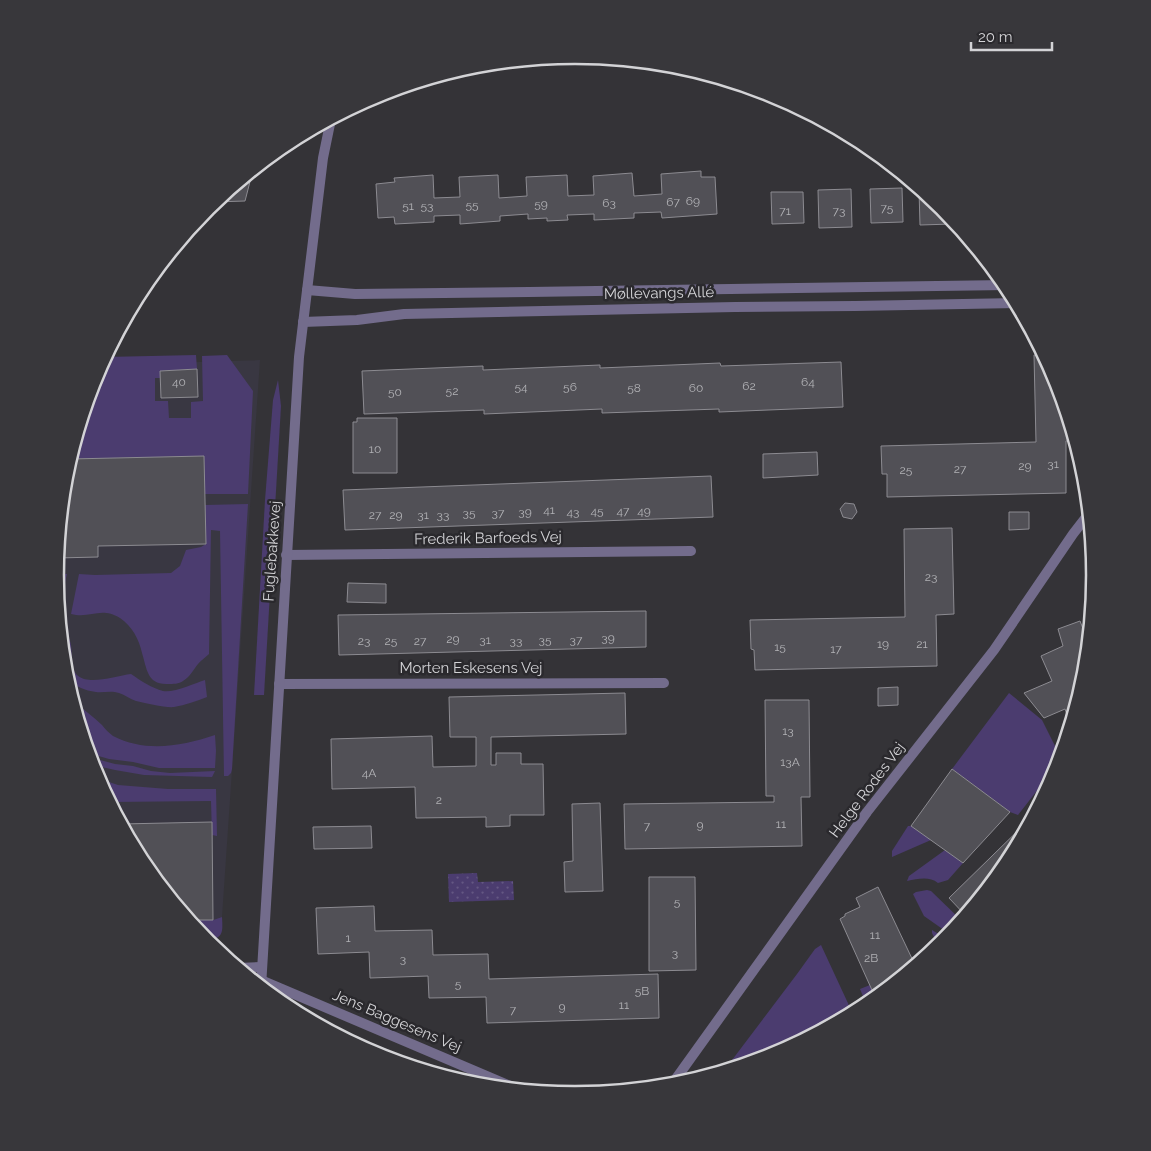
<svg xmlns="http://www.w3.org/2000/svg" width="1151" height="1151" font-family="Raleway,sans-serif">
  <defs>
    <pattern id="park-dots" width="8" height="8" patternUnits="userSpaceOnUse" patternTransform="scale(1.25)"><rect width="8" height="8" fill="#4b3c6f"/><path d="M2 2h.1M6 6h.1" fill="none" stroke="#645783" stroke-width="1.8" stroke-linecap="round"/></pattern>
  </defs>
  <rect width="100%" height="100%" fill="#343337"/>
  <path fill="#393742" d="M260,360L222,917L213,920L195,929L143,864L95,774L65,677L55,575L65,474L95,376L101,365Z"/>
  <g fill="#4b3c6f">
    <path d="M196,355L197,369L161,371L160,378H155V401H168L169,418H191V402L203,401L202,356L227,355L253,391L248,494H205L204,456L70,459L95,376L105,357Z"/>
    <path d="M278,380L281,406L264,695H254L265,500L273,400Z"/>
    <path d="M248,504L232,769L231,773L228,776H224L220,531L211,530L209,654C206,657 201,660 198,664C193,670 190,677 183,681C179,684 173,684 168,684C147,685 147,669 142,653C139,639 132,626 120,618C100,606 91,619 71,614L79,574L95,575L171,573L180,566L186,550L201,547L206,544L205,505Z"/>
    <path d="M55,574H67L58,611L55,575Z"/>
    <path d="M67,635C73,644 71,652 72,662C74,692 112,676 131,674C141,681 152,688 163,691C174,693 195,683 205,680L207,697C197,701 185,705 174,707C166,708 145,703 136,701C130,699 125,695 119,693C111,690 103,693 96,692C73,689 62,677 63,654C63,648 66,641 67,635Z"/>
    <path d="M1009,693L1042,720L1061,758L1057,774L1054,777L1050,774L1018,815L1010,812L952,769Z"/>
    <path d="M72,701C83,708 93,717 102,725C105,729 109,733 113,736C146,753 182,746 215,735L216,751L215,768H159L133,762L109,759L88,753Z"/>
    <path d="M89,757L115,764L133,766L151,771L170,773L215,771L212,777L144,775L115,770L93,765L91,764Z"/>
    <path d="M97,778L118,785L168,789H216L217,836L212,835L211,801L110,802Z"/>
    <path d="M908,826H911L931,840L892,857V851Z"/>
    <path d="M945,850L963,863L948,880L938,883C929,876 918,879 907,881L909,876Z"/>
    <path d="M927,890L931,891L962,921L951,935L924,916L913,894L916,892Z"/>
    <path d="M222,917C223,934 223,938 206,941L188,920H213Z"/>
    <path d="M932,930L947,939L939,947L932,933Z"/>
    <path d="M821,945L853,1014L774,1056L723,1072L797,974L815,949Z"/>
    <path d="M870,985L876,999L867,1006L860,989Z"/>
  </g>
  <path fill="url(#park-dots)" d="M477,873L478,882L513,881L514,900L449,902L448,874Z"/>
  <g fill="#515056" stroke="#8c8b91">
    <path d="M576,55L622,60L532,59Z"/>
    <path d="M253,170L245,201L214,202Z"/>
    <path d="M701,171V177H715L717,214L662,218L661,212L634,213V218L594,220V214L567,215L568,220L547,221V218L528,219V214L500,216V221L460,224V215L434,216V222L395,224L394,217L378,218L376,184L395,182L394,178L433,175L434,198L460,197L459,177L498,175L499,198L527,196L526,177L567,175L568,196L594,195L593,176L632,173L634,196L662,194L661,174Z"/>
    <path d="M902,188L903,222L871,223L870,189Z"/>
    <path d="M851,189L852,227L819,228L818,190Z"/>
    <path d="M919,190H922L944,208L952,218V224L920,225Z"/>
    <path d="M771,192H803L804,223L772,224Z"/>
    <path d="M1034,355H1045L1056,377L1076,440L1066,441V493L887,497V474H882L881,446L1036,442Z"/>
    <path d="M841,362L843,407L719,412V409L602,413V409L484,414V410L364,414L362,371L483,366V370L600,365V368L720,363L721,366Z"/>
    <path d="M197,369L198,397L161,398L160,371Z"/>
    <path d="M357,418H397V473H353V422H357Z"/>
    <path d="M817,452L818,475L763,478V454Z"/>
    <path d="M204,456L206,544L98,546V557L57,558L65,474L70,459Z"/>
    <path d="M711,476L713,517L345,530L343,490Z"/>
    <path d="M845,503L854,504L857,512L852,519L843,517L840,509Z"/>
    <path d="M1009,512H1029V529L1009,530Z"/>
    <path d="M952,528L954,614L936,615L937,666L755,670L754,650L751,649L750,620L905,617L904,529Z"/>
    <path d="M348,583L386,584V603L347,602Z"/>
    <path d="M646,611V647L339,655L338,615Z"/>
    <path d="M1080,621L1089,644L1086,677L1071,726L1065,709L1044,718L1024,693L1052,681L1041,656L1063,646L1058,629Z"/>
    <path d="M898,687V705L878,706V688Z"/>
    <path d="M625,693L626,734L491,737V765H496V753H521V764H543L544,815H510V826L486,827V817L416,818L415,787L332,789L331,739L432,736L433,767L476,766V737H450L449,697Z"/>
    <path d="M765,700H809L810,797H801L802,846L625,849L624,804L774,802V796H766Z"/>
    <path d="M952,769L1010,812L963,863L911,826Z"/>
    <path d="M600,803L603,891L565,892L564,862L573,861L572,804Z"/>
    <path d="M1035,814L1008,865L966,916L949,898Z"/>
    <path d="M212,822L213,920H188L143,864L121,824Z"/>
    <path d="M371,826L372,848L314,849L313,827Z"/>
    <path d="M649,877H695L696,970L649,971Z"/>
    <path d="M878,887L916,967L876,999L840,919L845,916V914L860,907L856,898Z"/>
    <path d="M374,906L375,931L432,930L433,955L488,954L489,979L658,974L659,1018L487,1023L486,997L429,998L428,976L370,978L369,952L318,954L316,908Z"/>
  </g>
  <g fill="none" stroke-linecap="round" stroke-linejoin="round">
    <g stroke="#736c8c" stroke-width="10">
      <path d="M307,290L355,294L529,292L1007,285"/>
      <path d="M303,322L357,320L404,314L735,307L855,306L1017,303"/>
      <path d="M286,555L691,551"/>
      <path d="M279,684L664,683"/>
      <path d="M238,968L262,967"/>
      <path d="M261,980L522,1091"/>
      <path d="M261,987L299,357L323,158L331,119"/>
      <path d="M670,1087L867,812L994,650L1073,534L1090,512"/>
    </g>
  </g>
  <g text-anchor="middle" stroke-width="5" stroke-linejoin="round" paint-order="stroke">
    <g font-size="12" fill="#b2b2b6">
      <text x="693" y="205">69</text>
      <text x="673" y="206">67</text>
      <text x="609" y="207">63</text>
      <text x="541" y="208">59</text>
      <text x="472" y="209">55</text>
      <text x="408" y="210">51</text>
      <text x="427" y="210">53</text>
      <text x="887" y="212">75</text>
      <text x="785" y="215">71</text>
      <text x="839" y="215">73</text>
      <text x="179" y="386">40</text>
      <text x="808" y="386">64</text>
      <text x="749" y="390">62</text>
      <text x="521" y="391">54</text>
      <text x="570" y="391">56</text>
      <text x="634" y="392">58</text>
      <text x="696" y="392">60</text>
      <text x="452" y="395">52</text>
      <text x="395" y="396">50</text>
      <text x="375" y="453">10</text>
      <text x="1053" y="468">31</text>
      <text x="1025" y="470">29</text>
      <text x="960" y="473">27</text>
      <text x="906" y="474">25</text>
      <text x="549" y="514">41</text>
      <text x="597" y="515">45</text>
      <text x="623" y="515">47</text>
      <text x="644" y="515">49</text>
      <text x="525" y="516">39</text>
      <text x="573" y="516">43</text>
      <text x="469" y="517">35</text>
      <text x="498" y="517">37</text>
      <text x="375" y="519">27</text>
      <text x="396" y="519">29</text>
      <text x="423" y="519">31</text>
      <text x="443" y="519">33</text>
      <text x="931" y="581">23</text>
      <text x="608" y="642">39</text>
      <text x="453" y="643">29</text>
      <text x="485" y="644">31</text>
      <text x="545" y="644">35</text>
      <text x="576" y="644">37</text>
      <text x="364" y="645">23</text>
      <text x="391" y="645">25</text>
      <text x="420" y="645">27</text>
      <text x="516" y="645">33</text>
      <text x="883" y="648">19</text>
      <text x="922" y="648">21</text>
      <text x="780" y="651">15</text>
      <text x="836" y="653">17</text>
      <text x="788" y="735">13</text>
      <text x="790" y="766">13A</text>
      <text x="369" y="777">4A</text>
      <text x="439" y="804">2</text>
      <text x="781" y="828">11</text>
      <text x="700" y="829">9</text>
      <text x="647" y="830">7</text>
      <text x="677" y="906">5</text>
      <text x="875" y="939">11</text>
      <text x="348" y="942">1</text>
      <text x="675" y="957">3</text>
      <text x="871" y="962">2B</text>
      <text x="403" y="963">3</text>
      <text x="458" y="988">5</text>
      <text x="642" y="995">5B</text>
      <text x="624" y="1009">11</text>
      <text x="562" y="1011">9</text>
      <text x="513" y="1014">7</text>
    </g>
    <g font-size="15" fill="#d3d3d6" stroke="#2a292d">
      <text transform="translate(659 293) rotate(-1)" y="5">Møllevangs Allé</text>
      <text transform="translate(488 538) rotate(-1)" y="5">Frederik Barfoeds Vej</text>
      <text transform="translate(272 551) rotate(-86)" y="5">Fuglebakkevej</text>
      <text x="471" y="673">Morten Eskesens Vej</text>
      <text transform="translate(867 790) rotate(-53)" y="5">Helge Rodes Vej</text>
      <text transform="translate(397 1021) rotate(23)" y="5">Jens Baggesens Vej</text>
    </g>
  </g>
  <path d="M0 0H1151V1151H0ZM64 575a511 511 0 1 1 1022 0a511 511 0 1 1-1022 0Z" fill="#38373b" fill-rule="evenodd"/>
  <path fill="none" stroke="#d3d3d6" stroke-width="2.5" d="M64 575a511 511 0 1 1 1022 0a511 511 0 1 1-1022 0Z"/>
  <path d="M971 42v8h81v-8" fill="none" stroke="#d3d3d6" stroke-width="2.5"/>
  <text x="978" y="42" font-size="15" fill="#d3d3d6" stroke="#2a292d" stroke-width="4" paint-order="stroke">20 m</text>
</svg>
